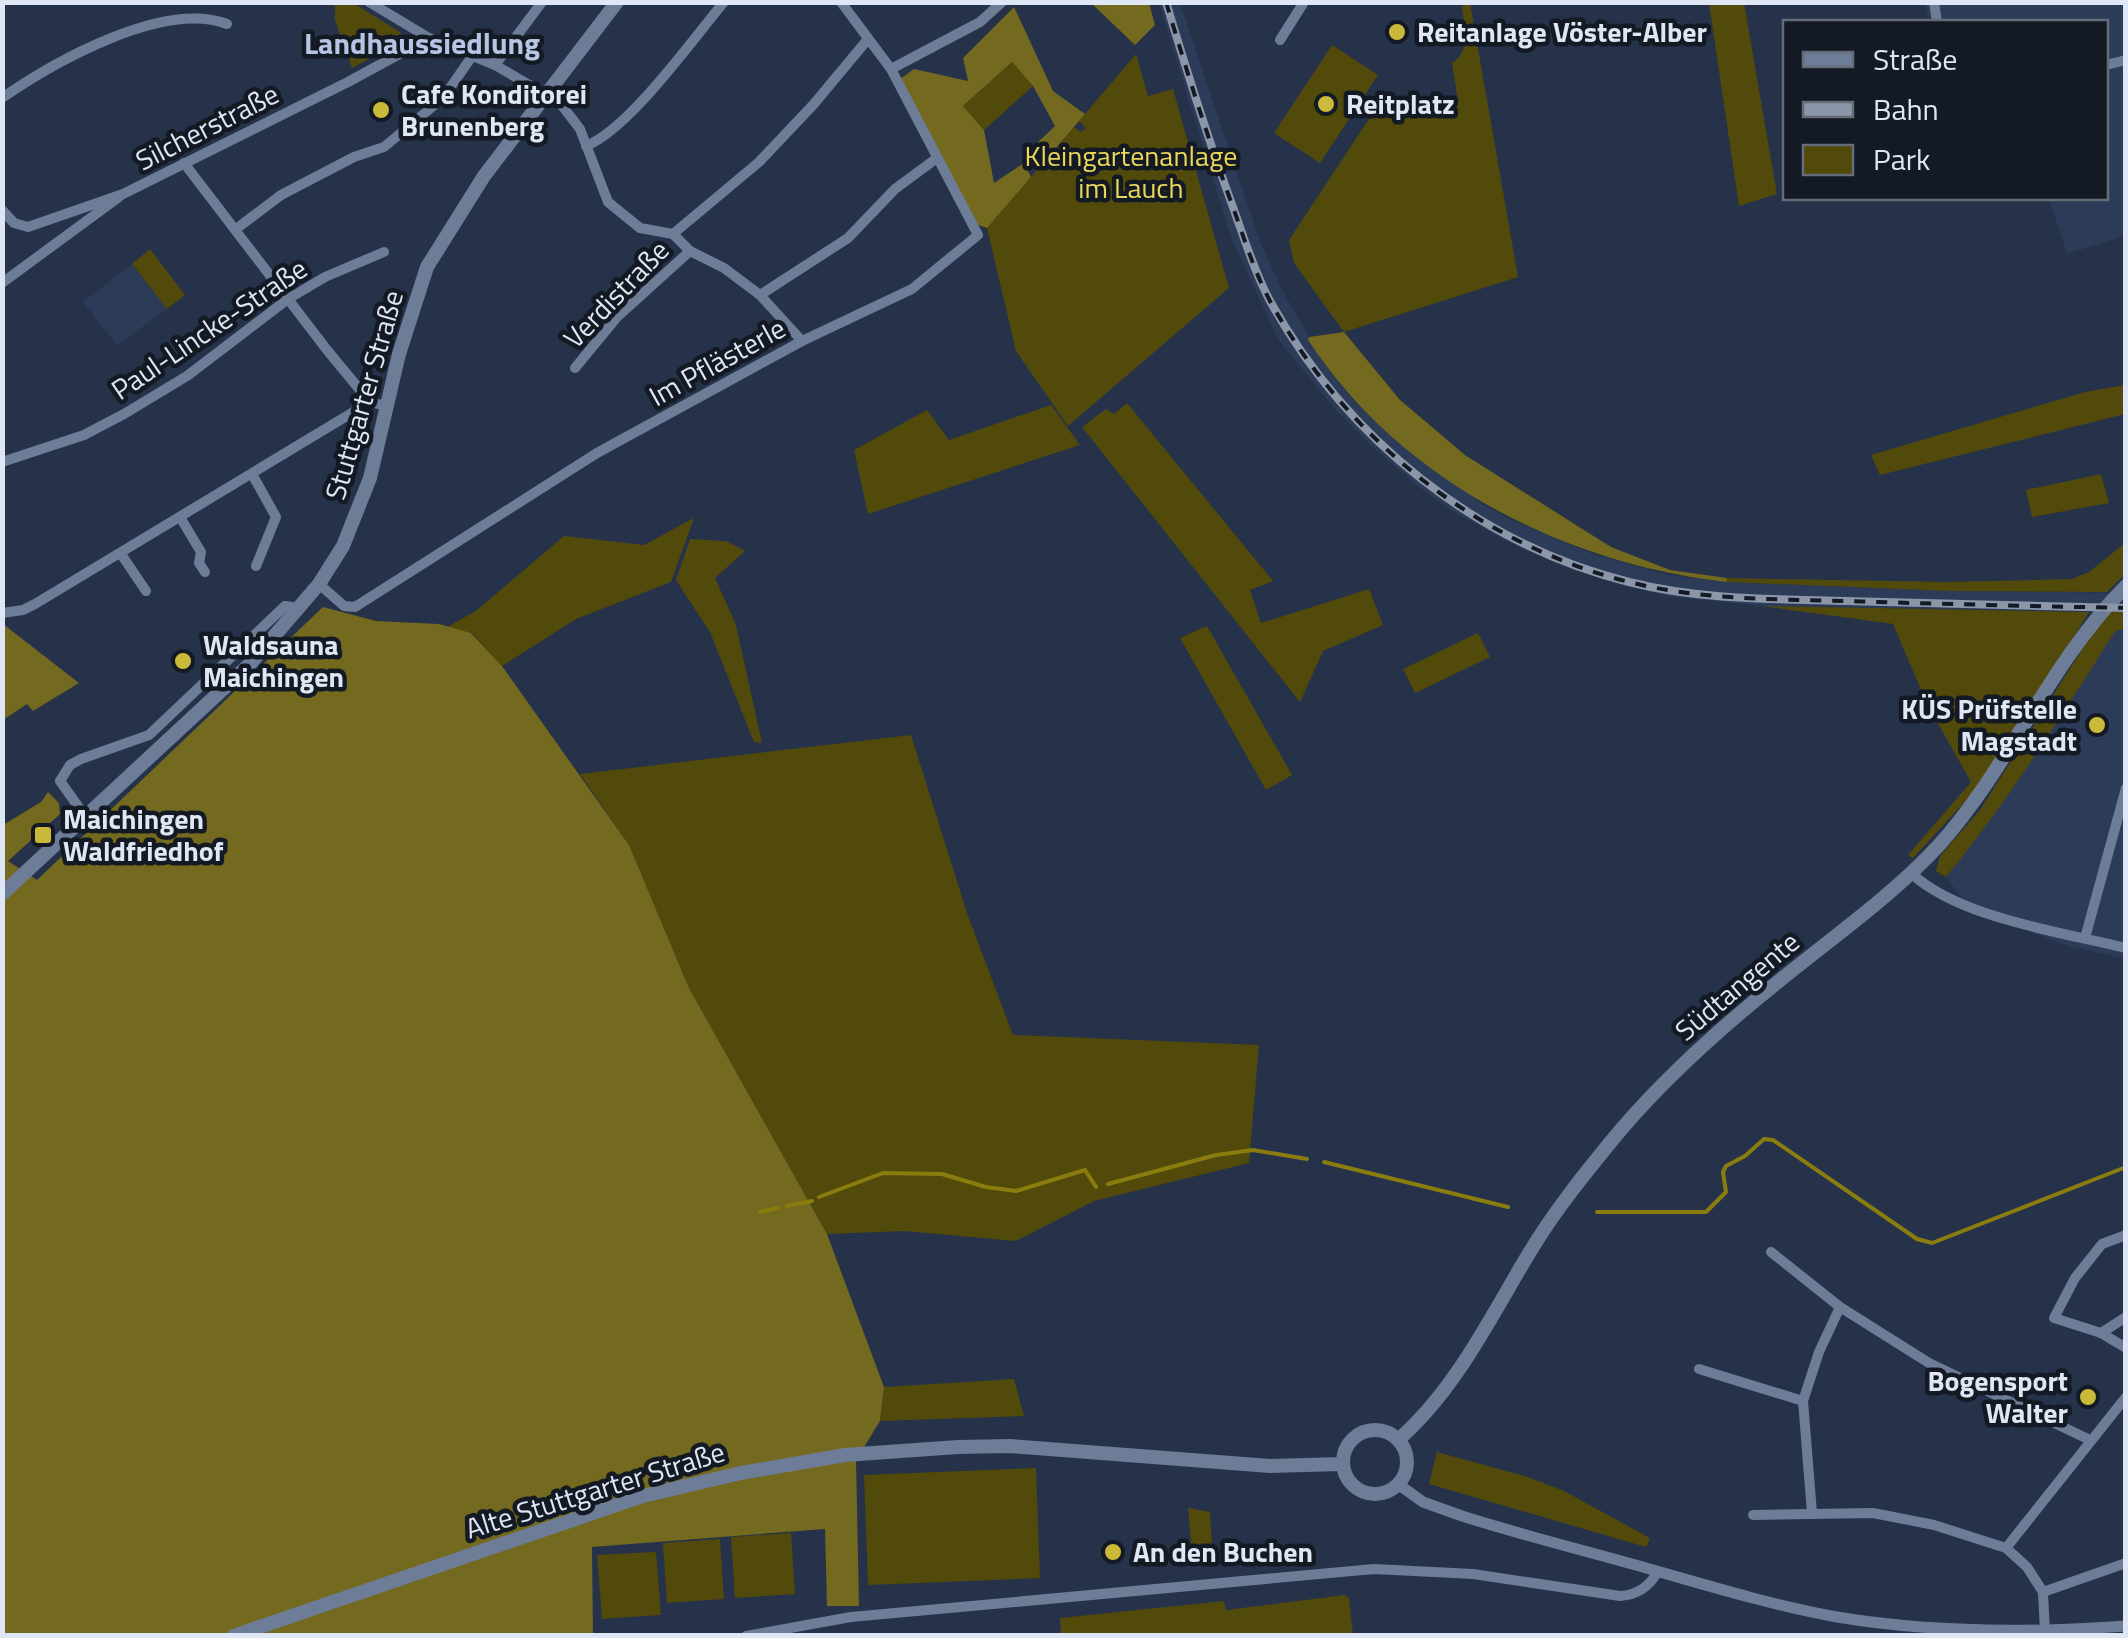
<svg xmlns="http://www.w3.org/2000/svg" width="2128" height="1638" font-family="'Titillium Web',sans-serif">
  <rect width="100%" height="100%" fill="#253249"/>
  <g fill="#2c3c58">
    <path d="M1159,3H1180L1260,242L1281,288L1309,337L1308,341L1349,395L1479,502L1512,520L1590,553L1668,575L1726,582L1950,591L2125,593V612L1762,606L1666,596L1615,583L1545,557L1505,540L1456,513L1416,485L1369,443L1336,410L1279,341L1232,240Z"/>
    <path d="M1925,3H2125V236L2067,254L2049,198H2106V22H1930Z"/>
    <path d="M132,264L167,309L117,345L83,302Z"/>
    <path d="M2125,629V959L2069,946L1974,911L1946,878L2062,715L2115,630Z"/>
  </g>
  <g fill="#524a0b">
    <path d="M1467,2L1470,3L1518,277L1344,332L1294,263L1289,240L1369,119L1458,101L1452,63C1472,51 1464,27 1462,7Z"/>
    <path d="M335,3H353L400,32L404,40L352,68L335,20Z"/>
    <path d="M1709,3H1744L1777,194L1739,206Z"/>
    <path d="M1332,45L1378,75L1320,163L1274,133Z"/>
    <path d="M1136,54L1148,96L1173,89L1229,288L1068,426L1016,351L987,228L1074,127L1081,132L1086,128L1079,121Z"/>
    <path d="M1012,62L1033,86L984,130L963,106Z"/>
    <path d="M150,249L185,295L167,309L132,264Z"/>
    <path d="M2125,385V414L1880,475L1871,455L2085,392Z"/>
    <path d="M1127,403L1273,581L1250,590L1261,623L1369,589L1383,625L1323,651L1300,702L1082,427L1106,409L1114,414Z"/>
    <path d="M1051,405L1080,445L868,514L854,450L927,410L949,440Z"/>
    <path d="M2101,474L2109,503L2032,517L2026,490Z"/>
    <path d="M694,518L671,582L576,619L502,666L472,633L445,628L476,611L564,536L644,545Z"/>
    <path d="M690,539L726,541L745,551L715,578L736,625L762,743L754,742L710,632L676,580Z"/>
    <path d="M2125,543V574L2107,592L1950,591L1726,582L1727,578L1949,582L2072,579L2089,572Z"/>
    <path d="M1762,606L2089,612L2001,755L1972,794L1913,858L1908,855L1971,782L1927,704L1893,624Z"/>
    <path d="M2106,612H2125V629L2115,631C2062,715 2009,800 1946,877L1936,871L1940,856L1980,810Z"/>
    <path d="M1207,626L1292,775L1266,790L1180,638Z"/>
    <path d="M1478,633L1490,657L1415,693L1403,669Z"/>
    <path d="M911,735L967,913L1013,1035L1259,1045L1249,1163L1094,1201L1016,1241L904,1231L827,1234L689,988L629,845L580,774Z"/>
    <path d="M1014,1379L1024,1416L880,1421L884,1387Z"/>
    <path d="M1437,1452L1528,1477L1564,1491L1650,1538L1646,1547L1429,1484Z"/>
    <path d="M1036,1468L1040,1578L868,1585L864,1475Z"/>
    <path d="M1188,1508L1210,1512L1213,1563L1193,1565Z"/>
    <path d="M791,1533L795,1594L735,1598L731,1537Z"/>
    <path d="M720,1539L724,1599L667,1603L663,1543Z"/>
    <path d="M656,1552L661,1615L602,1619L597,1555Z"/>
    <path d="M1345,1595L1349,1598L1353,1635H1061L1060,1618L1224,1601L1226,1610Z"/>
  </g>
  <g fill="#73691f">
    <path d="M1091,3H1149L1155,25L1135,45Z"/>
    <path d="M1014,7L1053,91L1085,114L1043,163L1035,145L1055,126L1033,86L1012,62L963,106L984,130L994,183L1024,163L1031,177L987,228L975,224L900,79L914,69L968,81L963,58Z"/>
    <path d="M1344,332L1400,400L1465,455L1611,547L1670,570L1727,578L1726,582C1562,563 1400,480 1308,340L1309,337Z"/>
    <path d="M323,607L376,621L439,624L471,633L502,666L629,845L689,988L827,1234L884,1387L880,1421L856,1460L859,1606H827L825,1529L592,1547L593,1635L3,1636V825L41,802L48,792L59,803L60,814L8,861L37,880Z"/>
    <path d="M2,624H3L79,683L33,711L27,704L3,720Z"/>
  </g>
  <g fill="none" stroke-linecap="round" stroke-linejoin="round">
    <g stroke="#8a7c0f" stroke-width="4">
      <path d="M1324,1162L1508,1207"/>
      <path d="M1108,1184L1216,1155L1253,1150L1307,1159"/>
      <path d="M819,1197L883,1173L942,1174L986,1187L1016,1191L1085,1170L1096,1187"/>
      <path d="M787,1206L812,1201"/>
      <path d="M760,1212L778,1208"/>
      <path d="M1597,1212H1706L1726,1192L1723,1172L1726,1166L1745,1156L1764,1139L1773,1140L1917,1239L1932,1243L2126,1167"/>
    </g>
    <g stroke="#6d7c97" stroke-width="10">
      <path d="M369,2L429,38L495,65L560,103L580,129L608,202L640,228L673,234L690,251L724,268L760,295L802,341"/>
      <path d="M1934,2L1937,22"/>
      <path d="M1280,40L1304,2"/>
      <path d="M495,65L542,2"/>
      <path d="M2106,65L2126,60"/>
      <path d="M891,69L980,22L1002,2"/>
      <path d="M2,98C54,62 163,0 227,24"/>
      <path d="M586,146C629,129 692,40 724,2"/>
      <path d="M184,163L327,350L370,402L386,406"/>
      <path d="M2,210L14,223L28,227L123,194L348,82L429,38"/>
      <path d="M236,229L281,195L354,157L384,147L443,98L473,55"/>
      <path d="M673,234L759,162L813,105L868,39"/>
      <path d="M2,283L119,197"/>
      <path d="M760,295L848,238L895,189L937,158"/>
      <path d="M575,368L617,317L690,251"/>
      <path d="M2,462L84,435L124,414L187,376L288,299L325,277L384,252"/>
      <path d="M252,474L276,517L256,566"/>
      <path d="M180,517L201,552L199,563L205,572"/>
      <path d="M121,554L146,591"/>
      <path d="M319,584L344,606L355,607L597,453L802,341L912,289L978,235L891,69L841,2"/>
      <path d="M2,613L23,610L35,604L370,402"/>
      <path d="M85,816L60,781L70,765L81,759L149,735L285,606L300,608"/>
      <path d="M1911,873C1959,918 2061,932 2126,948"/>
      <path d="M2085,938L2126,788"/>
      <path d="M2126,1235L2102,1244L2075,1278L2054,1318L2101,1333L2126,1348"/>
      <path d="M1771,1252L1840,1307L1929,1363L2090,1440"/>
      <path d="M2101,1333L2126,1317"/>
      <path d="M1699,1369L1803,1401"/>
      <path d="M1812,1513L1803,1401L1819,1352L1840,1307"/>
      <path d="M1753,1515L1873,1513L1934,1525L2006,1548L2027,1567L2043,1592L2045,1632"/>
      <path d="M2006,1548L2126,1397"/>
      <path d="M2043,1592L2126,1563"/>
      <path d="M746,1636L851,1617L1374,1569L1473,1574L1620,1596C1637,1595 1650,1586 1658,1571"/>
    </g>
    <path stroke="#6d7c97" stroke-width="11" d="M1398,1484L1423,1502L1462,1516C1528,1537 1595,1553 1660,1572C1719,1589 1777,1606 1837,1617C1933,1633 2029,1633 2126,1626"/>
    <g stroke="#6d7c97" stroke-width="14">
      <path d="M2,894L251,663L319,584L343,546L370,478L399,354L427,267L484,176L617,2"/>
      <circle cx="1375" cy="1462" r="32"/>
      <path d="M1398,1440C1459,1387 1494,1309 1536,1242C1558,1207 1583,1176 1609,1144C1660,1081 1721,1027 1784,977C1837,934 1893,895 1940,844C2011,764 2050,662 2126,586"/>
      <path d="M233,1636L643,1496L741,1473L845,1455L958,1447L1010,1446L1270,1466L1342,1464"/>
    </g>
    <defs>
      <path id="rail" d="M1166,2C1187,72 1209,142 1234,210C1245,241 1255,273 1270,301C1346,438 1477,544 1629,582C1700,600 1773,599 1846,601C1939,604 2032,606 2126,608"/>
    </defs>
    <use href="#rail" stroke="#8b96a9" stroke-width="8"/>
    <use href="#rail" stroke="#141a24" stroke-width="4" stroke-dasharray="11" stroke-linecap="butt"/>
  </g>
  <g fill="#cbb939" stroke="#141a24" stroke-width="4">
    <circle cx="1397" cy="32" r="10"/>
    <circle cx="1326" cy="104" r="10"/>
    <circle cx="381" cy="110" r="10"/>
    <circle cx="183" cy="661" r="10"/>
    <circle cx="2097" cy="725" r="10"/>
    <rect x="33" y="825" width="20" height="20" rx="5"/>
    <circle cx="2088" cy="1397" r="10"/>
    <circle cx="1113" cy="1552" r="10"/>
  </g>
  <g text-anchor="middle" stroke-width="9" stroke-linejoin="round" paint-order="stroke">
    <g font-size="28" font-weight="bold" fill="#dfe7f7" stroke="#141a24" text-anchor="start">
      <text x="1417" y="42">Reitanlage Vöster-Alber</text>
      <text x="401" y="104">Cafe Konditorei<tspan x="401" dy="32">Brunenberg</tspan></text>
      <text x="1346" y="114">Reitplatz</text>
      <text x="203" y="655">Waldsauna<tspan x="203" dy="32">Maichingen</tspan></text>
      <text x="2077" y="719" text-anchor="end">KÜS Prüfstelle<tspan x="2077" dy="32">Magstadt</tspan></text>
      <text x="63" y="829">Maichingen<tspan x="63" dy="32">Waldfriedhof</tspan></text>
      <text x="2068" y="1391" text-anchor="end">Bogensport<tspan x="2068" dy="32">Walter</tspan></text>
      <text x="1133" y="1562">An den Buchen</text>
    </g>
    <g font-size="28" fill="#dfe7f7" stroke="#141a24">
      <text transform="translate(207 127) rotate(-27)" y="10">Silcherstraße</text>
      <text transform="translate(616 294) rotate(-46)" y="10">Verdistraße</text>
      <text transform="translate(209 329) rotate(-34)" y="10">Paul-Lincke-Straße</text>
      <text transform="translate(717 362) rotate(-29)" y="10">Im Pflästerle</text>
      <text transform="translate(364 395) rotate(-74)" y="10">Stuttgarter Straße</text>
      <text transform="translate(1737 986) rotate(-40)" y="10">Südtangente</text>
      <text transform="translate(595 1490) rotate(-17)" y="10">Alte Stuttgarter Straße</text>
    </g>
    <g font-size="28" fill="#ead758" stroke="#141a24">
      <text x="1131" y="166">Kleingartenanlage<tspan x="1131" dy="32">im Lauch</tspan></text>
    </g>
    <g font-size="30" font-weight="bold" fill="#b5c5e3" stroke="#141a24">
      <text x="422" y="54">Landhaussiedlung</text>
    </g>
  </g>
  <rect width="2128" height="1638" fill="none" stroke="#dfe7f7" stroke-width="10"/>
  <rect x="1783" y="20" width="325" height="180" fill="#141a24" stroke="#656c78" stroke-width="2.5"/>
  <rect x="1803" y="52" width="50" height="15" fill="#6d7c97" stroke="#656c78" stroke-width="2.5"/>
  <text x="1873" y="70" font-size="30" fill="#dfe7f7">Straße</text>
  <rect x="1803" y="102" width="50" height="15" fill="#8b96a9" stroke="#656c78" stroke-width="2.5"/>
  <text x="1873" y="120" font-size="30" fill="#dfe7f7">Bahn</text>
  <rect x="1803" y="145" width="50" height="30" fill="#524a0b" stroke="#656c78" stroke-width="2.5"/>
  <text x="1873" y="170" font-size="30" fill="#dfe7f7">Park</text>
</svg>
